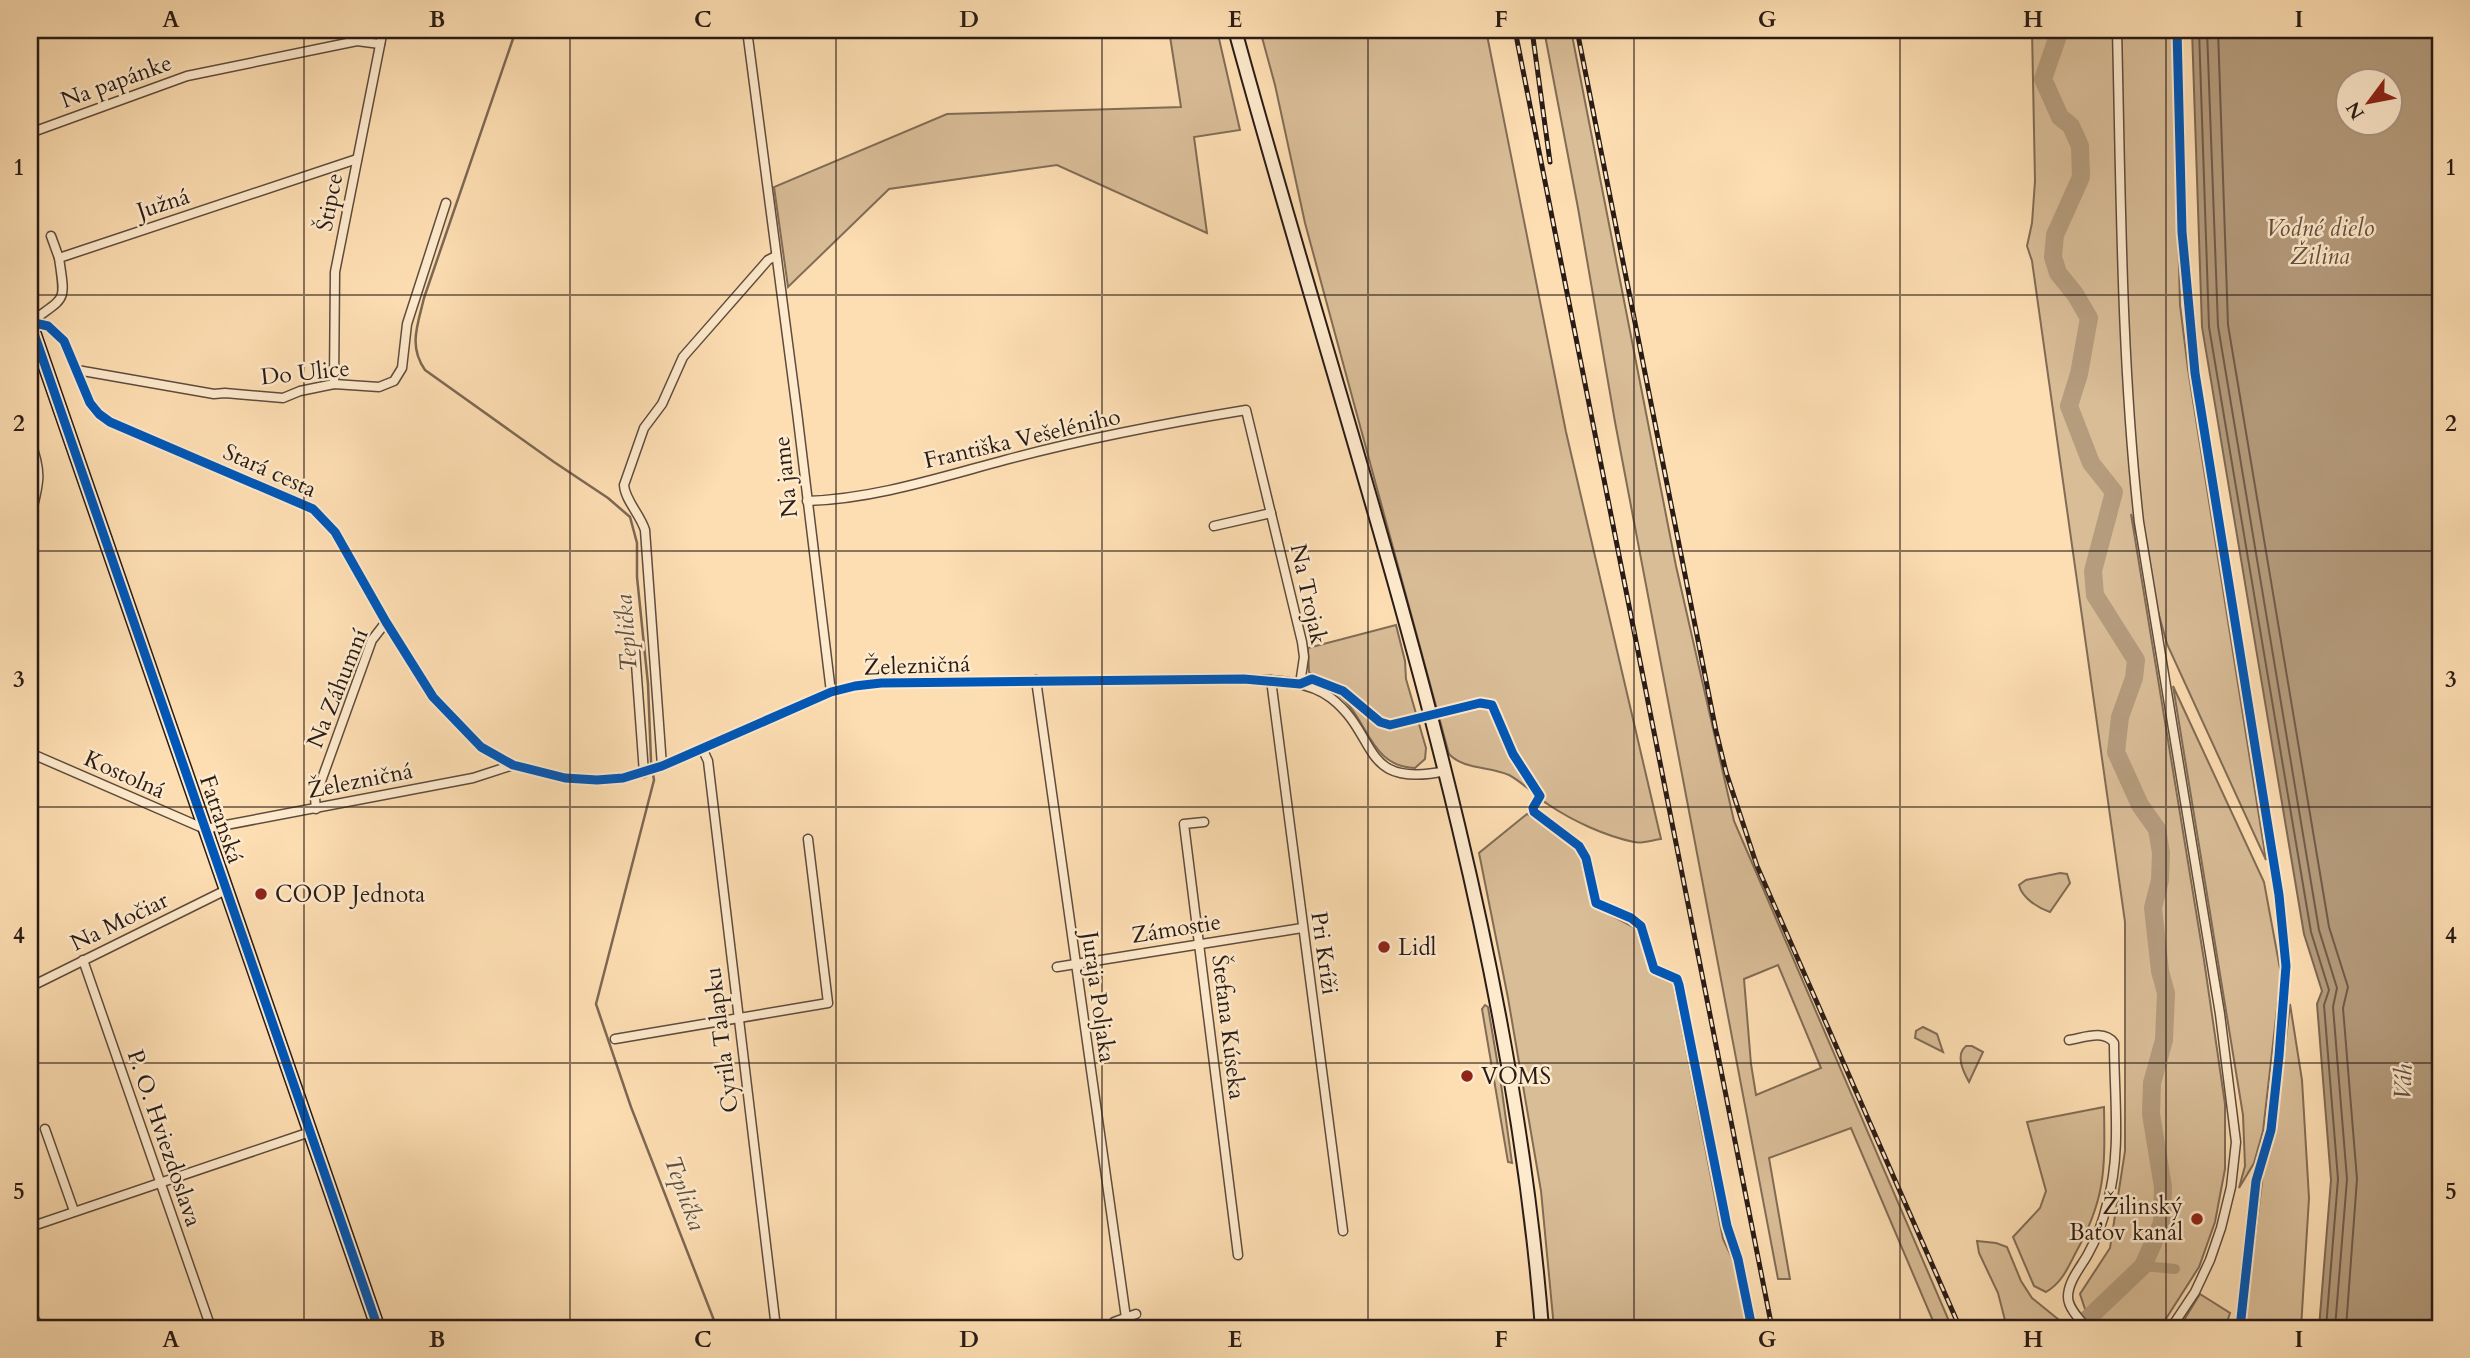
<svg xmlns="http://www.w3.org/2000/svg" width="2470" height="1358" font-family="Cardo,serif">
  <rect width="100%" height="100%" fill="#fddeb2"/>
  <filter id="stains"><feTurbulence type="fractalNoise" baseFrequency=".00286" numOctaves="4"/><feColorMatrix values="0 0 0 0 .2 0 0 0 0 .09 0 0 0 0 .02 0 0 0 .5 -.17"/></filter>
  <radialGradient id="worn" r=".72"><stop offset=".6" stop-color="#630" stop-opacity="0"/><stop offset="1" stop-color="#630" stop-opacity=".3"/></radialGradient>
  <g fill="#d9bd97" stroke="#816c56" stroke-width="2" fill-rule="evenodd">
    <path d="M1169,30H1217L1240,130L1194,137L1207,233L1057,165L889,189L788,287L774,187L947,114L1181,107Z"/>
    <path d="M1260,30H1486L1566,432L1661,839C1652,840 1642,844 1634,842C1605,836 1573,821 1549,805C1535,796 1524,783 1509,775C1490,766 1464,770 1449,754L1305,223L1275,85Z"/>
    <path d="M1544,30H1571L1676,566L1734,821L1952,1328H1936L1851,1128L1769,1158L1790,1279H1778L1615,422L1578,208ZM1778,965L1821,1068L1756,1095L1751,1064L1744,979Z"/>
    <path d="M2032,30H2173L2180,305L2188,369L2266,860L2167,644L2131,514L2204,960L2225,1104V1169L2215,1222L2199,1267L2160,1328H2101L2085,1309L2080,1294L2110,1248L2125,1151V922L2032,261L2027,246L2032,223L2035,181Z"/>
    <path d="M1396,625L1405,661L1406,679L1426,748L1425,759L1415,768C1374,767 1369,728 1347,703C1337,691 1322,682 1309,672L1308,648Z"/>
    <path d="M2173,686L2264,882L2281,974L2263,1131L2254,1163L2239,1188L2245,1166L2243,1115Z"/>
    <path d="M1527,814L1573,845L1580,856L1592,905L1639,930L1651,973L1673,982L1723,1239L1733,1260L1747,1328H1554L1541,1191L1508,998L1479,853Z"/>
    <path d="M2060,873L2067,874L2070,883L2050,912C2038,908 2022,898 2019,885L2026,880Z"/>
    <path d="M2290,1004L2302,1080L2309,1198L2301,1328H2244L2263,1174L2276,1126Z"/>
    <path d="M1485,1005L1488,1007L1501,1084L1512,1163L1508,1162L1482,1009Z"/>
    <path d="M1923,1027L1937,1034L1943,1052L1915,1038L1916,1031Z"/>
    <path d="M1966,1046H1972L1983,1052L1969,1082C1963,1071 1955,1055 1966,1046Z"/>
    <path d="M2104,1107C2105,1169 2106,1199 2075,1254C2067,1270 2061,1283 2046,1292L2034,1286L2013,1237L2040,1208L2046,1191L2027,1122Z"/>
    <path d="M1977,1241L1996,1243L2007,1247L2021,1281L2032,1298L2069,1328H2007L1998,1293L1979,1253Z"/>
    <path d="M2200,1294L2230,1313L2225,1328H2179Z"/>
  </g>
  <path fill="#b59c7d" stroke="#7d6854" stroke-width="2" fill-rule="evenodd" d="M2192,30H2440V1328H2319L2331,1180L2317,1004L2322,991L2304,934L2202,327ZM2348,80H2390V122H2348Z"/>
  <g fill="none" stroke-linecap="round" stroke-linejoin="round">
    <g stroke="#6f5c4a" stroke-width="2">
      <path d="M2199,30L2209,327L2311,932L2329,990L2324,1005L2338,1179L2326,1328"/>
      <path d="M2207,30L2218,326L2319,930L2337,988L2333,1007L2347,1179L2335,1328"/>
      <path d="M2218,30L2228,325L2329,927L2348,987L2343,1008L2357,1179L2346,1328"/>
    </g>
    <g stroke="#7d6854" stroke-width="2.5">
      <path d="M516,30L424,298C418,324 408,346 425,370L554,462L608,498L630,517L637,543V577L648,684L651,761L654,780L596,1004L631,1107L717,1328"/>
      <path d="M30,1304L45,1328"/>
    </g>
    <path stroke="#b59c7d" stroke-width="10" d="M2143,1266L2175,1269"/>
    <path stroke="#b59c7d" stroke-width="18" d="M2060,30L2043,79L2060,117L2071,126L2080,146L2081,177L2055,235L2053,257L2058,273L2075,294L2089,318L2079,374L2069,406L2091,463L2114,492L2093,571L2095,595L2136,660L2134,678L2120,717L2116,752L2140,805L2157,829L2161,853L2160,880L2153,908L2160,971L2166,993L2164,1040L2152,1083L2151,1114L2163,1187L2162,1223L2143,1266L2078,1328"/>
    <defs>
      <g id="street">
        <path d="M747,30L797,412L831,692"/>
        <path d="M2117,30C2121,194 2121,359 2139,522L2220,1014L2236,1142L2231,1187L2221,1228L2210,1260L2195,1292L2171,1328"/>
        <path d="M30,133L187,76L357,41L380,44"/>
        <path d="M51,236L59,258"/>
        <path d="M30,322L48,326L64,341L90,403L99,414L110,422L313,509L335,532L386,622L433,697L481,747L513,765L565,778L597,780L623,778L662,766L831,692L855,686L881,683L1244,679C1273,680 1307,680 1331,698C1380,736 1359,789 1446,771"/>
        <path d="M30,323C66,295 66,305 59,258L357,159"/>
        <path d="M77,370L214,394L225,393L283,398L300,391L334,384L379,387L394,381L402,368L407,324L446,203"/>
        <path d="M334,384L335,272L383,30"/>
        <path d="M30,440C43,475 39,483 30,518"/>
        <path d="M807,501C874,499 941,477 1005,460C1083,439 1167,423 1246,410L1302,642L1304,657L1300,684"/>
        <path d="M1214,526L1271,513"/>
        <path d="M635,650L644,773"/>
        <path d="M1036,680L1126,1318"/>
        <path d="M1271,680L1343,1231"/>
        <path d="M702,748L708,761L776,1328"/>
        <path d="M30,753L205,829L473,778L513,765"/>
        <path d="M662,766L645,530C640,514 625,500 624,485L644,428L662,404L683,357L768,260L776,256"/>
        <path d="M316,809L315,798L372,640L386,622"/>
        <path d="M1204,822L1184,824L1238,1255"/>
        <path d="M83,960L211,1328"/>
        <path d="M1057,967L1302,928"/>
        <path d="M30,987L226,890"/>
        <path d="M615,1039L828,1003L808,839"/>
        <path d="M2069,1040C2083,1038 2104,1029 2114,1043C2114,1095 2122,1153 2107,1204C2103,1221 2097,1238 2088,1254C2081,1267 2068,1281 2068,1297C2068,1308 2080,1320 2087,1328"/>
        <path d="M45,1129L74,1211"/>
        <path d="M30,1227L310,1132"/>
        <path d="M30,1320L35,1328"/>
        <path d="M1114,1322L1136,1314"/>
      </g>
      <g id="secondary">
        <path d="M1235,30C1352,459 1507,882 1542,1328"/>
        <path d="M30,322L378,1328"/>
      </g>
    </defs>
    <use href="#street" stroke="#5e4c3d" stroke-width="11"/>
    <use href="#secondary" stroke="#291b16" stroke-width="16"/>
    <use href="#street" stroke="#feeacd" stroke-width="8"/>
    <use href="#secondary" stroke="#feeacd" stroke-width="12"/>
    <defs>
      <g id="rail">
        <path d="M1515,30L1772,1328"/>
        <path d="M1532,30L1550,162"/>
        <path d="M1577,30L1716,731L1726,772L1757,866L1960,1328"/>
      </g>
    </defs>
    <use href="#rail" stroke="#291b16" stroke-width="5"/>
    <use href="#rail" stroke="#feeacd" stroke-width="2.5" stroke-dasharray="8" stroke-linecap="butt"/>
    <defs>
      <g id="cycleway">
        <path d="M2177,30L2182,232L2195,373L2279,895L2286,966L2279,1056L2271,1130L2256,1181L2240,1328"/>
        <path d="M30,322L48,326L64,341L90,403L99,414L110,422L313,509L335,532L386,622L433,697L481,747L513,765L565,778L597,780L623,778L662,766L831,692L855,686L881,683L1244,679L1300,684L1312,679L1343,691L1380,722L1390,725L1480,703L1492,705L1513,754L1540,796L1533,808L1534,812L1579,846L1586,858L1596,903L1631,918L1641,926L1654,969L1677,979L1679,985L1727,1226L1738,1259L1752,1328"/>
        <path d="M30,322L378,1328"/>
      </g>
    </defs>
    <use href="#cycleway" stroke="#feeacd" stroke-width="13"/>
    <use href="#cycleway" stroke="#0057b8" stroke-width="9"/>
  </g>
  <path fill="none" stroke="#291b16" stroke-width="2" stroke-opacity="0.55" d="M304,30V1328M570,30V1328M836,30V1328M1102,30V1328M1368,30V1328M1634,30V1328M1900,30V1328M2166,30V1328M30,295H2440M30,551H2440M30,807H2440M30,1063H2440"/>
  <g fill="#8f2418" stroke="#feeacd" stroke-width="2.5">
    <circle cx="261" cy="894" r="7"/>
    <circle cx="1384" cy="947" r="7"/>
    <circle cx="1467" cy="1076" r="7"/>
    <circle cx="2197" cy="1219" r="7"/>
  </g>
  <g text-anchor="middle" stroke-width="5" stroke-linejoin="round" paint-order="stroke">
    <g font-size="23" fill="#291b16" stroke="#feeacd">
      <text transform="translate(116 81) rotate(-20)" y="8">Na papánke</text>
      <text transform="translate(329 202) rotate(-79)" y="8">Štipce</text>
      <text transform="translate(163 203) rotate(-18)" y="8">Južná</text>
      <text transform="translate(305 372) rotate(-6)" y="8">Do Ulice</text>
      <text transform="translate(1022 438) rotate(-13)" y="8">Františka Vešeléniho</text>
      <text transform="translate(270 470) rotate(24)" y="8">Stará cesta</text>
      <text transform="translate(785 477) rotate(-96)" y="8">Na jame</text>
      <text transform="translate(1309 594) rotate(78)" y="8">Na Trojak</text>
      <text transform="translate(917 665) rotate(-2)" y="8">Železničná</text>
      <text transform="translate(337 688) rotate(-68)" y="8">Na Záhumní</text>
      <text transform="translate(125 774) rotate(24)" y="8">Kostolná</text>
      <text transform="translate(360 780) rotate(-11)" y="8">Železničná</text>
      <text transform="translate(222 819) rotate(71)" y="8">Fatranská</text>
      <text transform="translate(119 921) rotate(-26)" y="8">Na Močiar</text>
      <text transform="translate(1176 928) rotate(-9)" y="8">Zámostie</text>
      <text transform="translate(1325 953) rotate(82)" y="8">Pri Kríži</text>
      <text transform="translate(1099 997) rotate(82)" y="8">Juraja Poljaka</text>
      <text transform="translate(1229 1027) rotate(83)" y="8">Štefana Kúseka</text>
      <text transform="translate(721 1040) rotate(-97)" y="8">Cyrila Talapku</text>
      <text transform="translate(165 1138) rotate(71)" y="8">P. O. Hviezdoslava</text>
    </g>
    <g font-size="23" fill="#291b16" stroke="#feeacd" text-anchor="start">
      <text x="275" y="902">COOP Jednota</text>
      <text x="1398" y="955">Lidl</text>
      <text x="1481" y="1084">VOMS</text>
      <text x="2183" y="1214" text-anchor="end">Žilinský<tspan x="2183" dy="26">Baťov kanál</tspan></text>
    </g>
    <g font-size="24" font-style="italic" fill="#614f3f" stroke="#feeacd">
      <text x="2320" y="236">Vodné dielo<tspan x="2320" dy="28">Žilina</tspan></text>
      <text transform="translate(626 633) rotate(-94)" y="8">Teplička</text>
      <text transform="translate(2403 1082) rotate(-87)" y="8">Váh</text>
      <text transform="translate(685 1193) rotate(70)" y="8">Teplička</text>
    </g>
  </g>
  <rect width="2470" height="1358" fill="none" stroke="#fddeb2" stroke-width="77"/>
  <g transform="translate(2369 102) rotate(238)"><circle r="33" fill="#feeacd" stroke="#a99784" stroke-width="2"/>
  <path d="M0-5L12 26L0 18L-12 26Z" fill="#8f2418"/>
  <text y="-10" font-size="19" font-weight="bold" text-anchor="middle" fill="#291b16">N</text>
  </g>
  <rect x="38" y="38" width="2394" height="1282" fill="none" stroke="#291b16" stroke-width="2.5"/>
  <g font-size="23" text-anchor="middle" font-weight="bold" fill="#291b16">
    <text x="171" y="27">A</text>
    <text x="437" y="27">B</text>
    <text x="703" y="27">C</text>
    <text x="969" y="27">D</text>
    <text x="1235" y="27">E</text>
    <text x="1501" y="27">F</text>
    <text x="1767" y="27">G</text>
    <text x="2033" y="27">H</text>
    <text x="2299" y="27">I</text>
    <text x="19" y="175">1</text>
    <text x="2451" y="175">1</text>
    <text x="19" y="431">2</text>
    <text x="2451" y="431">2</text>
    <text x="19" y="687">3</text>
    <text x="2451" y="687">3</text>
    <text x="19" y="943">4</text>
    <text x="2451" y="943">4</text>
    <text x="19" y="1199">5</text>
    <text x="2451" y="1199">5</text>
    <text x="171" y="1347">A</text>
    <text x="437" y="1347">B</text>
    <text x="703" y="1347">C</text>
    <text x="969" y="1347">D</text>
    <text x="1235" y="1347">E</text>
    <text x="1501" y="1347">F</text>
    <text x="1767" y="1347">G</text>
    <text x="2033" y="1347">H</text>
    <text x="2299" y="1347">I</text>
  </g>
  <rect width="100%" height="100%" filter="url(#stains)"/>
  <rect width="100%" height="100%" fill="url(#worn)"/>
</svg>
